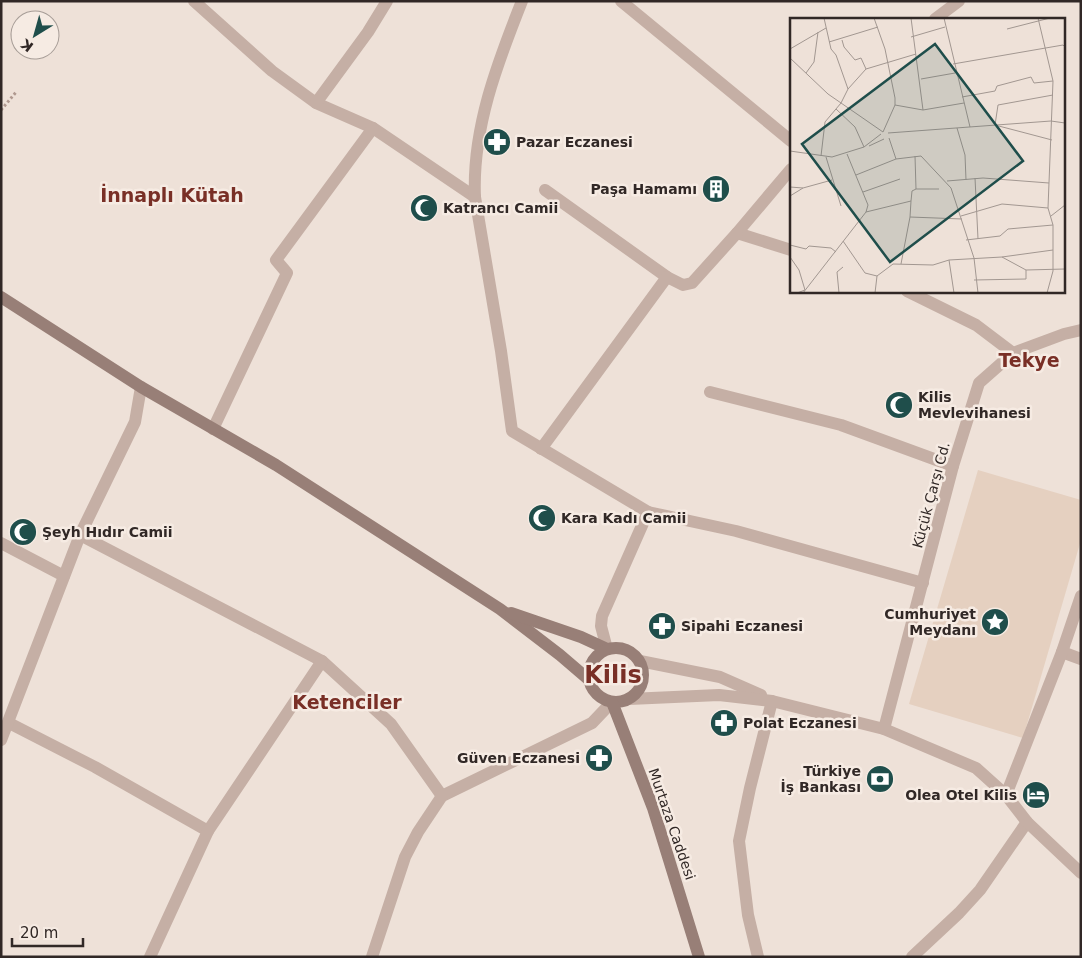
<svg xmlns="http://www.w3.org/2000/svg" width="1082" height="958" font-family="'DejaVu Sans',sans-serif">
  <rect width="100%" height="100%" fill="#eee1d8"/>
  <path fill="#e5d0c0" d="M978,470L1081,500V540L1023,738L909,704Z"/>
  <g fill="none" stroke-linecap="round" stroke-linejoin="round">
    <path stroke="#b09990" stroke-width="3" stroke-dasharray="2.5 2.5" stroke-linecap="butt" d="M1,110L17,91"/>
    <g stroke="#c5afa5" stroke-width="12">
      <path d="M194,1L272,71L316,103L373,128L475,197"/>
      <path d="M522,1C497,64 472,129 475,197L501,351L512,431L648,512L602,616L601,626L607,649"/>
      <path d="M621,1L791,141"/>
      <path d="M935,19L959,1"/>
      <path d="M316,103L368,32L387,1"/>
      <path d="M791,169L737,233L791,250"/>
      <path d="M545,190L667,277"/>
      <path d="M907,291L976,325L1013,353"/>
      <path d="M710,392L841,425L953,466"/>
      <path d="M213,429L287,273L276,260L373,128"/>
      <path d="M541,449L667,277L683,285L692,283L737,233"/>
      <path d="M648,512L736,531L923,583"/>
      <path d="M80,535L322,661L391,724L442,796"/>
      <path d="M1,543L64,576"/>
      <path d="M1062,652L1081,659"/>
      <path d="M9,723L95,767L208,831"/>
      <path d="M1006,795L1062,652L1081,596"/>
      <path d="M150,957L208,831L322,661"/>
      <path d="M372,957L405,857L418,832L442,796L592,723L612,702"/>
      <path d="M758,957L748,915L739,841L750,788L772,701"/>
      <path d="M912,957L959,913L980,890L1027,822"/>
    </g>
    <g stroke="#c5afa5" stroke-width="12">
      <path d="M640,661L720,677L761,695"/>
      <path d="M629,699L719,695L772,701L884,729L976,768L1006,795L1027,822L1081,873"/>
      <path d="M884,729L953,466L979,383L1013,353L1064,334L1081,330"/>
      <path d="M1,740L80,535L135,422L141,387"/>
    </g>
    <g stroke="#987f77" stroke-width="12">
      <path d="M1,297L141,387L276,465L500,609L560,655L588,679"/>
      <path d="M511,613L581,637L607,649"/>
      <circle cx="616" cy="675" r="27"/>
      <path d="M612,702L653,808L699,957"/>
    </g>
  </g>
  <defs>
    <symbol id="pharmacy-disc" viewBox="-11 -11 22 22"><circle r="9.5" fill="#1f4e4b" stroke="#f6ebe3"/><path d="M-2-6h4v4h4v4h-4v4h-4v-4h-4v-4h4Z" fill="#fff"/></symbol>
    <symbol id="building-disc" viewBox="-11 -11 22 22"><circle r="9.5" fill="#1f4e4b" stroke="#f6ebe3"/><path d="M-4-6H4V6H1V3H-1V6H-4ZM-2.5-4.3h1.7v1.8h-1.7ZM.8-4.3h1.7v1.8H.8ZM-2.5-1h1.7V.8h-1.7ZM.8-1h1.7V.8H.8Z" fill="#fff"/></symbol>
    <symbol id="mosque-disc" viewBox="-11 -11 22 22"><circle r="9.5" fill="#1f4e4b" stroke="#f6ebe3"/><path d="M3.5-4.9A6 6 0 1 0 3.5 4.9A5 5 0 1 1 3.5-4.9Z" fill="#fff"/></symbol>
    <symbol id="sight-disc" viewBox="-11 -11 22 22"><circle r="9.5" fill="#1f4e4b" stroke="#f6ebe3"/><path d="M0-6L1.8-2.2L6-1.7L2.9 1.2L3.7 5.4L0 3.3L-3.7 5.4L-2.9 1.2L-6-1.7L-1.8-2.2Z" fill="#fff"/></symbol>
    <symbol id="bank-disc" viewBox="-11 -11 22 22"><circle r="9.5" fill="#1f4e4b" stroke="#f6ebe3"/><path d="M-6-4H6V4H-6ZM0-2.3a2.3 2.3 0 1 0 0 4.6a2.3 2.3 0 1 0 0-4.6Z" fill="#fff"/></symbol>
    <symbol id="hotel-disc" viewBox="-11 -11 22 22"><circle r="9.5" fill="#1f4e4b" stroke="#f6ebe3"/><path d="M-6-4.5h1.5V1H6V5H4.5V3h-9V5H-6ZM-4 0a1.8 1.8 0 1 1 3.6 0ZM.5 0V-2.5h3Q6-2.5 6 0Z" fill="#fff"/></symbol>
  </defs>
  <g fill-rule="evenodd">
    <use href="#pharmacy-disc" x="481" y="126" width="32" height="32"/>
    <use href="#building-disc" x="700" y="173" width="32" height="32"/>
    <use href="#mosque-disc" x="408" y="192" width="32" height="32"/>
    <use href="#mosque-disc" x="883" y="389" width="32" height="32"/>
    <use href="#mosque-disc" x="526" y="502" width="32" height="32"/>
    <use href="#mosque-disc" x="7" y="516" width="32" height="32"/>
    <use href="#sight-disc" x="979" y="606" width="32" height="32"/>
    <use href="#pharmacy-disc" x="646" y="610" width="32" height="32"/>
    <use href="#pharmacy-disc" x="708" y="707" width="32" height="32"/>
    <use href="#pharmacy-disc" x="583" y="742" width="32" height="32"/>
    <use href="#bank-disc" x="864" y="763" width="32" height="32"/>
    <use href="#hotel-disc" x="1020" y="779" width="32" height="32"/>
  </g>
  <g text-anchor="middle" stroke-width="5" stroke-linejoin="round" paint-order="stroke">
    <g font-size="14" font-weight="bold" fill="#312826" stroke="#f6ebe3" text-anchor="start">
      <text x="516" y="147">Pazar Eczanesi</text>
      <text x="697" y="194" text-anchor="end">Paşa Hamamı</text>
      <text x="443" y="213">Katrancı Camii</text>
      <text x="918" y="402">Kilis<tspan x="918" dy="16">Mevlevihanesi</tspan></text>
      <text x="561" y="523">Kara Kadı Camii</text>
      <text x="42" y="537">Şeyh Hıdır Camii</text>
      <text x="976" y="619" text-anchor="end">Cumhuriyet<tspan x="976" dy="16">Meydanı</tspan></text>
      <text x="681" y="631">Sipahi Eczanesi</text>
      <text x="743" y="728">Polat Eczanesi</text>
      <text x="580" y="763" text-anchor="end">Güven Eczanesi</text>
      <text x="861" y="776" text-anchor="end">Türkiye<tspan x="861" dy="16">İş Bankası</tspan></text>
      <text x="1017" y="800" text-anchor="end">Olea Otel Kilis</text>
    </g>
    <g font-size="14" fill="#312826" stroke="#f6ebe3">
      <text transform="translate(931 495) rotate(-75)" y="5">Küçük Çarşı Cd.</text>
      <text transform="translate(672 824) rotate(71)" y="5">Murtaza Caddesi</text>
    </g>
    <g font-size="19" font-weight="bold" fill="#792f26" stroke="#f6ebe3">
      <text x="172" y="202">İnnaplı Kütah</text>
      <text x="1029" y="367">Tekye</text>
      <text x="347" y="709">Ketenciler</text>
    </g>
    <g font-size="24" font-weight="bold" fill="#792f26" stroke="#f6ebe3">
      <text x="613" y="683">Kilis</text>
    </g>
  </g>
  <g transform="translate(790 18)">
    <rect width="275" height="275" fill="#eee1d8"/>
    <path fill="none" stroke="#a29791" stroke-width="1" d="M34,0L41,31L46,37L58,71M84,0L95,31L105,80V87L93,114M121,0L133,92M154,0L180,109M248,0L263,63L258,190L263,207V253L257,275M217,11L260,0M121,19L155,9M52,22L54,29L65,42L71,40L76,51M39,24L88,9M0,31L36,10M0,40L38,76L93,114M163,46L273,27L275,29M16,55L24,44L28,14M131,61L165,55M172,79L205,73L207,68L241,59L244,65L263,63M51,85L58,71L76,51L126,36M105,87L133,92L174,85M46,91L65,109L74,129M167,110L175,137L176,162M98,115L261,103L275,105M99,120L106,141L131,138L161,170L184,240L188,275M262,122L205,107L208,87L263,77M79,128L94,121M0,133L42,139L74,129L91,116M31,138L35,104L51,85M36,139L51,188M66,157L106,141M185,160L188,221M157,163L193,160L259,165M0,169L13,170L42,162M126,171H149M73,174L110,161M0,178L13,170M121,183L122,173L126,171L125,138M76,194L121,183L120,199L172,201M171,198L212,186L258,190M261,198L275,187M176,222L210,218L218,211L263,207M53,223L75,255L87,258M0,227L16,231L19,228L41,230L46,234M0,239L9,252L15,272L7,275M212,239L263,232M159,242L164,275M111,246L120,199M184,262L236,261V252M13,275L76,194L78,187L57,136M49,275L47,254L53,249M85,275L87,258L103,246L143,247L159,242L212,239L236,252L275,251"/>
    <path fill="#1f4e4b" fill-opacity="0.15" stroke="#1f4e4b" stroke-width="2.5" d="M145,26L233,143L100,244L12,126Z"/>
    <rect width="275" height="275" fill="none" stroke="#312826" stroke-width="2.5"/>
  </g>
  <rect width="1082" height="958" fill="none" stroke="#312826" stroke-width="5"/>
  <g transform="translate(35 35) rotate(217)"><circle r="24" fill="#f6ebe3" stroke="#a79d97"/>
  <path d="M0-4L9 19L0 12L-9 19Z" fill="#1f4e4b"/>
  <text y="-8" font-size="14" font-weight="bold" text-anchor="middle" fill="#312826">K</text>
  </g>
  <path d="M12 938v8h71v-8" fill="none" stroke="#312826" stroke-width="2.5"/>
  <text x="20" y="938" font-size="15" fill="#312826" stroke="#f6ebe3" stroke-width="4" paint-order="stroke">20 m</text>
</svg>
